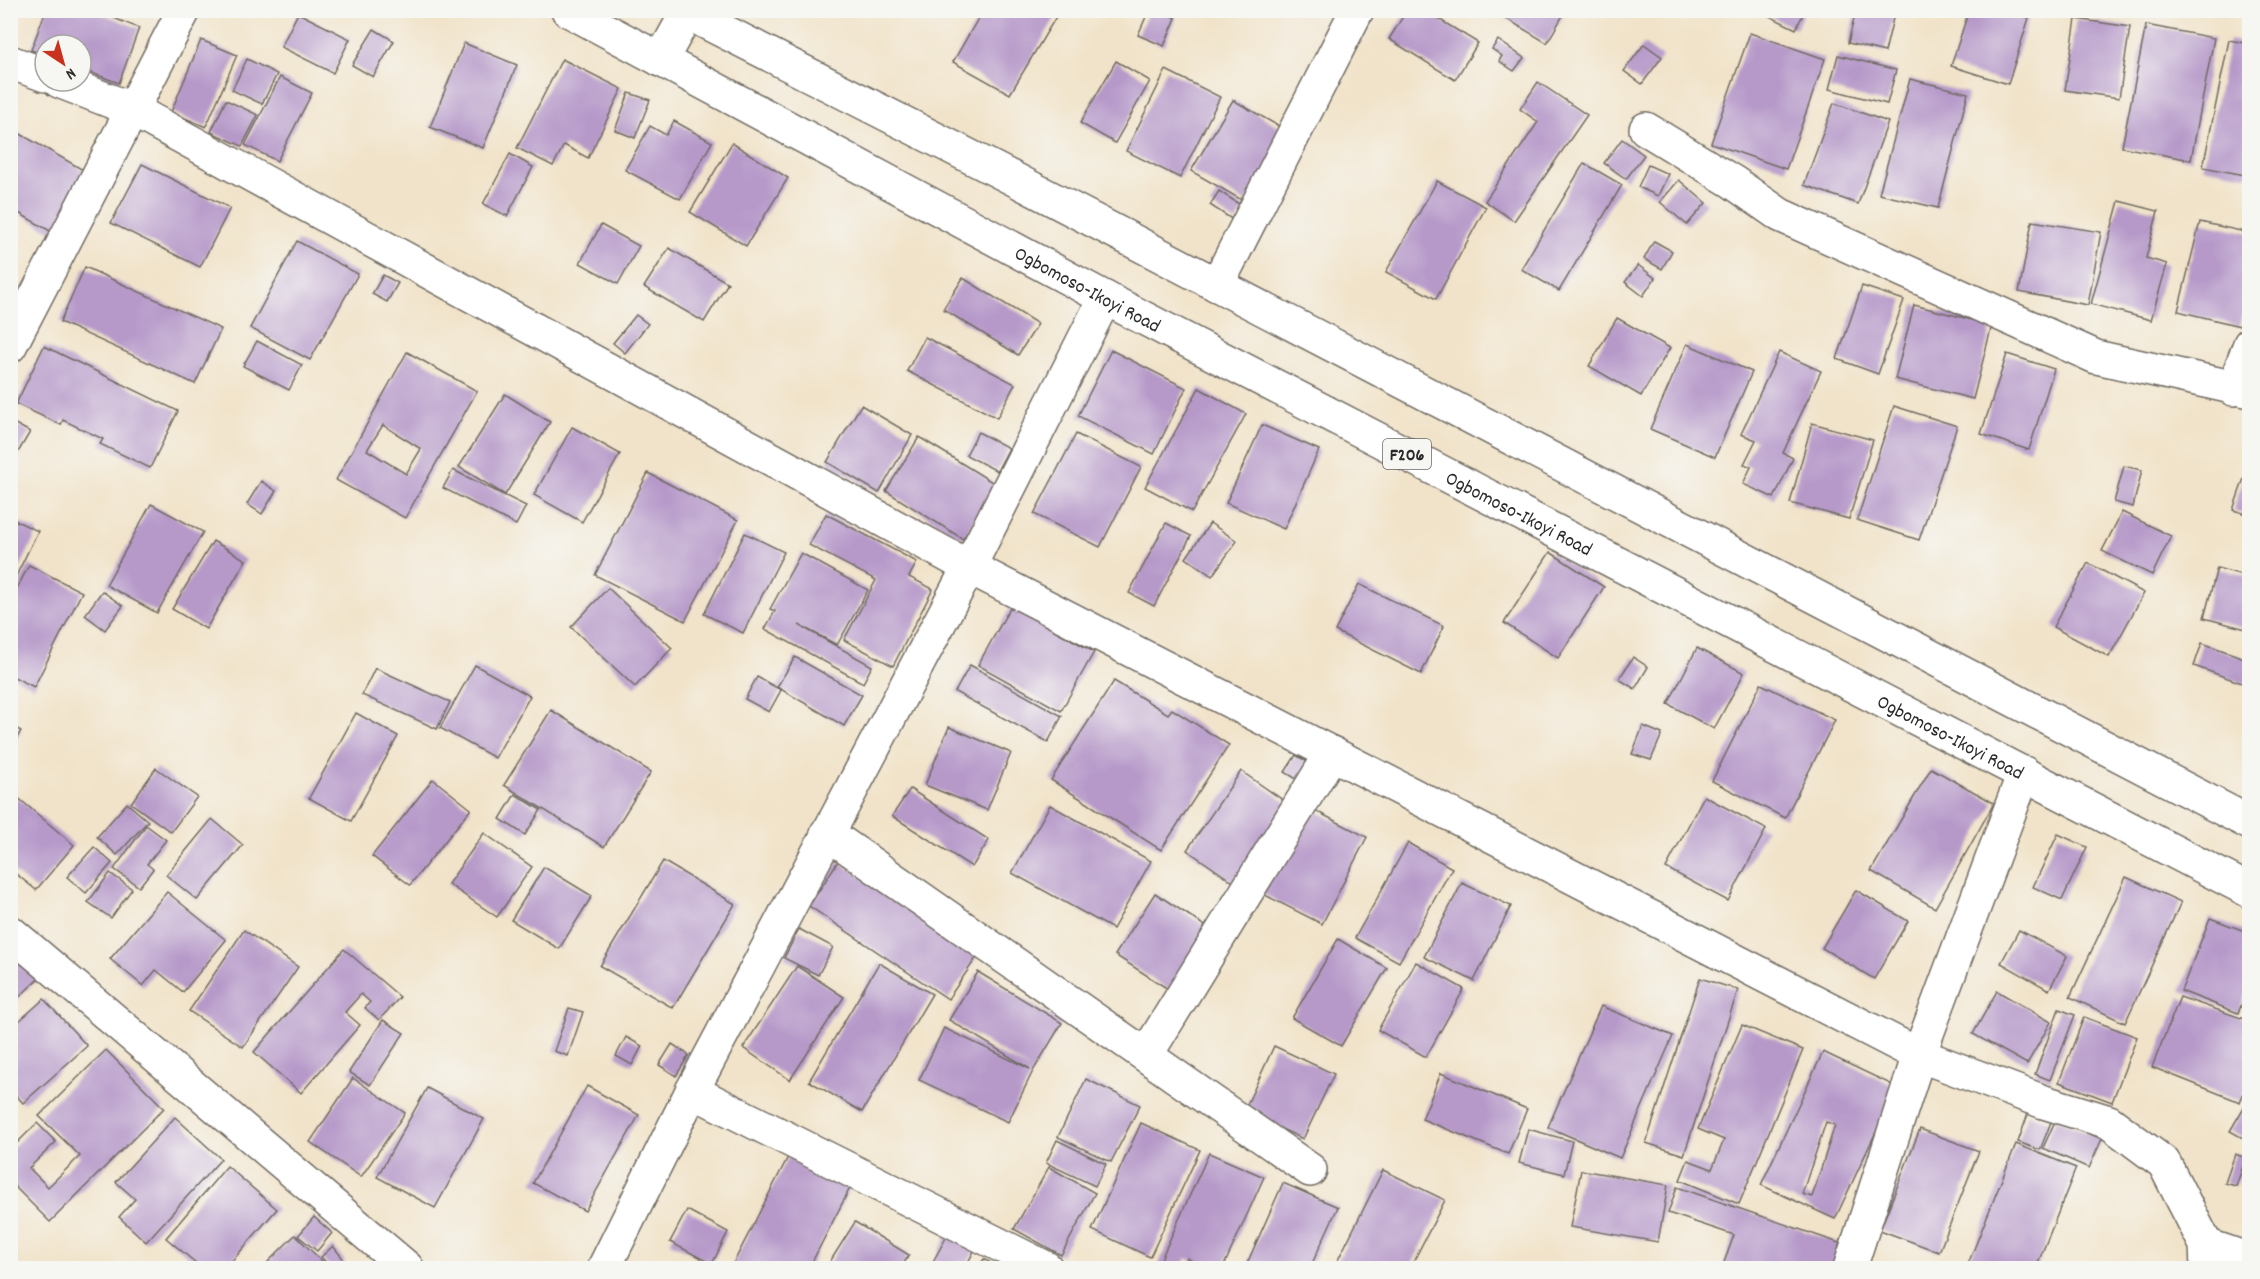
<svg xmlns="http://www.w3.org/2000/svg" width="2260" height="1279" font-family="Dekko,sans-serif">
  <rect width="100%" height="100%" fill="#f6f6f2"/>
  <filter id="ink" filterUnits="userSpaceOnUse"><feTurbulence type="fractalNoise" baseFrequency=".0167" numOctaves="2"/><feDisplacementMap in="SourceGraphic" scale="12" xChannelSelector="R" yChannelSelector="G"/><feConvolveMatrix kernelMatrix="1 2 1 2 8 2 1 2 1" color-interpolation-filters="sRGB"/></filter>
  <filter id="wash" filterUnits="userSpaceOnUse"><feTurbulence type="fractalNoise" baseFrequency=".008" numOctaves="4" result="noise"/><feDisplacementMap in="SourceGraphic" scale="24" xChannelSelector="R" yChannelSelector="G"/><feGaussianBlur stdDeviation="1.35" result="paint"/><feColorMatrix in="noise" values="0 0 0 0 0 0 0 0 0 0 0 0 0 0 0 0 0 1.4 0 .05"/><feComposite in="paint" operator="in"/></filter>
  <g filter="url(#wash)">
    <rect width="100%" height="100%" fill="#f1e3c9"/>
    <g id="blocks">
      <g fill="#b699c9" fill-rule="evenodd">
        <path d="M46,10H93L139,28L119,83L81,69V45H45V55L31,50Z"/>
        <path d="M906,10H924L919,18Z"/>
        <path d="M983,10H1060L1010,94L953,62Z"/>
        <path d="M1149,10H1160L1176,18L1164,46L1138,35Z"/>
        <path d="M1407,10H1424L1478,43L1455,80L1389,39Z"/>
        <path d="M1492,10H1566L1547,43Z"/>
        <path d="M1769,10H1805L1796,29L1767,15Z"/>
        <path d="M1856,10H1895L1885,52L1848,43Z"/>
        <path d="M1969,10H2005L2029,18L2008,84L1951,66Z"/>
        <path d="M298,13L350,39L333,73L281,47Z"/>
        <path d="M2076,19L2130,27L2119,98L2065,90Z"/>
        <path d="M2146,25L2214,38L2191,160L2122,147Z"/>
        <path d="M374,29L394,41L373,77L352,65Z"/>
        <path d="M1750,33L1825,59L1786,169L1711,143Z"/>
        <path d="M201,40L237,55L206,127L171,112Z"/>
        <path d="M1498,40L1524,58L1514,71L1499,61L1502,56L1492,49Z"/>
        <path d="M2229,40L2250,44V176L2203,167Z"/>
        <path d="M464,43L517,65L483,148L430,127Z"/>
        <path d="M1644,44L1662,57L1642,84L1624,71Z"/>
        <path d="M1838,55L1896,70L1887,104L1829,89Z"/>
        <path d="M247,59L277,74L262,104L232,90Z"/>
        <path d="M562,59L622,89L588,158L564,145L553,166L517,148Z"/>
        <path d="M1116,61L1150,81L1115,143L1080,123Z"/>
        <path d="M1166,70L1220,97L1180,178L1126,151Z"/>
        <path d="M280,77L312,93L277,161L245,145Z"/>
        <path d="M1910,79L1968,93L1938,208L1879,194Z"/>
        <path d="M1538,82L1587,115L1514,221L1485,201L1538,122L1520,109Z"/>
        <path d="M629,93L650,100L635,138L615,130Z"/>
        <path d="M226,100L258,115L242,146L211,132Z"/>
        <path d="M1233,100L1289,132L1247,203L1191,171Z"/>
        <path d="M1834,103L1888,122L1858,204L1804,185Z"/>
        <path d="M674,121L712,142L680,199L625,170L650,126L666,135Z"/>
        <path d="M10,128L92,175L57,235L10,208Z"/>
        <path d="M1622,139L1644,155L1626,179L1604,163Z"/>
        <path d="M732,143L788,178L746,246L690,212Z"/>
        <path d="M510,154L533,167L507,216L483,204Z"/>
        <path d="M1584,163L1622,185L1559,291L1521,269Z"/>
        <path d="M142,164L230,208L200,267L111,223Z"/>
        <path d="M1648,165L1668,174L1658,196L1638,187Z"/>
        <path d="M1679,180L1706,203L1687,225L1660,202Z"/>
        <path d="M1437,181L1486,207L1436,299L1386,272Z"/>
        <path d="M1219,191L1245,208L1236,222L1210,205Z"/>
        <path d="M2119,201L2158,211L2146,258L2167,264L2151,320L2091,304Z"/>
        <path d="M2032,221L2101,232L2088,305L2019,292Z"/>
        <path d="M2200,222L2250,233V287L2240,326L2178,311Z"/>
        <path d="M601,225L639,246L618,284L580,263Z"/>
        <path d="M297,241L358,274L310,360L250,328Z"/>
        <path d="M1654,241L1672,251L1662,269L1644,259Z"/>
        <path d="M669,248L728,283L704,322L644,287Z"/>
        <path d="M1638,265L1655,278L1643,296L1625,282Z"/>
        <path d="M85,267L221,329L195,384L60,322Z"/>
        <path d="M383,275L398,283L387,302L372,294Z"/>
        <path d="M963,278L1038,324L1018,355L943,309Z"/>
        <path d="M1862,286L1904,300L1878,374L1837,359Z"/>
        <path d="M1914,305L1992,325L1973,399L1895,379Z"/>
        <path d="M636,315L648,324L625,353L613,343Z"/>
        <path d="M1617,318L1670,348L1641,396L1589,366Z"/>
        <path d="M925,337L1015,384L997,418L907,371Z"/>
        <path d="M257,341L302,365L289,390L243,366Z"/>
        <path d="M1687,344L1752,372L1715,457L1650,429Z"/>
        <path d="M44,346L178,411L150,468L100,444L103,439L63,420L61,425L16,404Z"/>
        <path d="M1111,350L1186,388L1154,454L1078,416Z"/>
        <path d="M407,352L477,391L405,518L336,480ZM383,425L421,449L406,474L367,450Z"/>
        <path d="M1779,352L1821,371L1783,453L1793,458L1774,498L1743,484L1751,467L1744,464L1756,440L1741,434Z"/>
        <path d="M2007,354L2054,369L2029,450L1981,434Z"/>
        <path d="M1199,388L1246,414L1192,512L1145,487Z"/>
        <path d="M505,394L550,422L505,495L459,467Z"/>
        <path d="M861,405L912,435L879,493L827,462Z"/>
        <path d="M1894,406L1957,426L1919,540L1857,520Z"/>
        <path d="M10,421L30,432L10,466Z"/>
        <path d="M1812,423L1873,440L1849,519L1790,503Z"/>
        <path d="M1262,425L1319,450L1284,529L1226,503Z"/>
        <path d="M572,427L620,454L582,522L534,495Z"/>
        <path d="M978,432L1009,448L997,471L966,455Z"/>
        <path d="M1076,434L1141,467L1100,547L1034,514Z"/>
        <path d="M919,437L997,485L963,539L886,491Z"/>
        <path d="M2249,464H2250V515L2233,510Z"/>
        <path d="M2124,466L2142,470L2133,507L2114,502Z"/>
        <path d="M453,470L526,506L516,525L443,488Z"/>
        <path d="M648,473L738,520L685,621L595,575Z"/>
        <path d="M261,481L276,491L262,514L247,504Z"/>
        <path d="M151,504L203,532L157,613L106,585Z"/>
        <path d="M2122,512L2171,536L2152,575L2102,551Z"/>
        <path d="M826,514L917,562L909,577L933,589L893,666L844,640L876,580L809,545Z"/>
        <path d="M10,518L38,531L15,578L10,576Z"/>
        <path d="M1166,523L1191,536L1154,606L1129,593Z"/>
        <path d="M1210,523L1237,541L1212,576L1186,558Z"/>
        <path d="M745,533L784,552L743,633L704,614Z"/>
        <path d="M213,541L246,560L206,629L172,609Z"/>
        <path d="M1550,552L1604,587L1558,658L1504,623Z"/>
        <path d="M801,553L868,590L837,645L799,625L872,666L863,683L765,629L775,611L770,609Z"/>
        <path d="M2088,563L2144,593L2109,657L2053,627Z"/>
        <path d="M29,565L82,592L34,687L10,675V602Z"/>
        <path d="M2217,568L2250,577V630L2204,618Z"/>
        <path d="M1359,584L1444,626L1421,674L1335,631Z"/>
        <path d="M608,588L672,648L635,687L571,627Z"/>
        <path d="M102,591L123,606L105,630L85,615Z"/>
        <path d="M1011,606L1094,652L1061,711L978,665Z"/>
        <path d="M2202,643L2250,660V686L2194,666Z"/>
        <path d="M1697,648L1744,673L1714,729L1668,704Z"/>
        <path d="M795,657L862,695L844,726L777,687Z"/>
        <path d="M1633,657L1648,667L1635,689L1619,679Z"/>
        <path d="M475,665L530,696L495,758L440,728Z"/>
        <path d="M970,665L1062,716L1048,742L955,692Z"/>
        <path d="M375,668L450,702L437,729L362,695Z"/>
        <path d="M757,677L781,690L769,712L745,699Z"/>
        <path d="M1114,681L1168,714L1172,709L1229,745L1161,850L1051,780Z"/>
        <path d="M1761,684L1835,720L1785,818L1712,781Z"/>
        <path d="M551,710L651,772L604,847L504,785Z"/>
        <path d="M356,713L398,736L351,821L309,798Z"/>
        <path d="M10,725L21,731L10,749Z"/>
        <path d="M1643,726L1662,734L1651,760L1632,754Z"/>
        <path d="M949,727L1011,753L987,810L925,785Z"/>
        <path d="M1296,755L1309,763L1298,780L1285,772Z"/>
        <path d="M156,768L197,797L171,832L131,803Z"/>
        <path d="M1931,768L1994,803L1935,908L1871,871Z"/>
        <path d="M1241,771L1290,805L1236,884L1187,850Z"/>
        <path d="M433,779L471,809L410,885L372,856Z"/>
        <path d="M910,789L989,840L972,867L892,816Z"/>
        <path d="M10,791L74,845L36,890L10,869Z"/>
        <path d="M515,794L541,810L525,835L500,819Z"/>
        <path d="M1704,796L1766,829L1728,901L1666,868Z"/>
        <path d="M127,803L148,821L117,855L97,837Z"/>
        <path d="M1050,805L1151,861L1113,929L1012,873Z"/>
        <path d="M1306,806L1367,837L1322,924L1261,893Z"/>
        <path d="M212,819L243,845L197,900L166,875Z"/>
        <path d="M146,825L166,840L147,864L153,869L139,887L114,869Z"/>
        <path d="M484,833L532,867L497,917L448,884Z"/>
        <path d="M2058,834L2087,847L2062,900L2033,887Z"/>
        <path d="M1408,843L1452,868L1399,962L1355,938Z"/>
        <path d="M94,847L112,863L86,893L67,877Z"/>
        <path d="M663,861L735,904L673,1008L600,966Z"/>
        <path d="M838,861L979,954L948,999L809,906Z"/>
        <path d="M544,867L592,896L559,949L511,920Z"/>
        <path d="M110,873L132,889L111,918L88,902Z"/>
        <path d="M2126,877L2181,902L2125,1023L2070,997Z"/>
        <path d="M1462,883L1511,906L1474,981L1424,957Z"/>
        <path d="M1856,890L1908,921L1874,979L1822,948Z"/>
        <path d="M167,892L226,940L183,992L156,970L143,986L110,959Z"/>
        <path d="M1155,893L1211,930L1171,991L1115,955Z"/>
        <path d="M2210,918L2250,933V984L2238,1013L2181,991Z"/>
        <path d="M799,929L833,947L818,975L784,958Z"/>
        <path d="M244,930L298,967L243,1047L189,1011Z"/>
        <path d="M2019,930L2067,956L2049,990L2001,963Z"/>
        <path d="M1338,939L1387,968L1341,1046L1292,1018Z"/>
        <path d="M10,947L40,977L10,1006Z"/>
        <path d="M344,949L400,997L379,1020L365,1008L370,1002L361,994L345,1012L360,1025L301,1093L254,1052Z"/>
        <path d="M1416,962L1464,989L1426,1057L1378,1030Z"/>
        <path d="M879,963L932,994L862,1112L809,1081Z"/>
        <path d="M797,966L844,997L790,1080L743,1048Z"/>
        <path d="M978,972L1062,1023L1033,1071L1008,1122L919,1080L944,1028L1030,1069L949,1020Z"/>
        <path d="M1700,978L1738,990L1684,1155L1646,1143Z"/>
        <path d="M1997,991L2051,1022L2027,1064L1973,1034Z"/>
        <path d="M2180,997L2250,1021V1078L2240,1102L2152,1067Z"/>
        <path d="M44,999L87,1046L23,1103L10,1089V1029Z"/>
        <path d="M1601,1006L1673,1036L1620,1158L1548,1127Z"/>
        <path d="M569,1008L583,1012L568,1056L554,1051Z"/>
        <path d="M2059,1009L2075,1015L2050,1080L2035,1074Z"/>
        <path d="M2084,1017L2137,1037L2112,1102L2059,1082Z"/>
        <path d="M383,1020L404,1033L370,1085L349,1072Z"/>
        <path d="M1742,1025L1803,1050L1739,1204L1680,1180L1688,1160L1712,1169L1724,1140L1698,1129Z"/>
        <path d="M626,1037L642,1046L632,1065L616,1056Z"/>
        <path d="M672,1044L689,1055L676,1076L659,1065Z"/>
        <path d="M1274,1046L1334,1074L1303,1139L1244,1111Z"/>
        <path d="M106,1050L164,1108L50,1222L10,1182V1150L37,1123L56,1142L29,1168L48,1187L80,1156L39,1116Z"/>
        <path d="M1823,1052L1897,1087L1835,1219L1761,1185ZM1826,1122L1835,1125L1812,1197L1802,1194Z"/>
        <path d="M1441,1073L1527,1109L1508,1154L1422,1119Z"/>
        <path d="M353,1078L405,1113L361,1177L310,1142Z"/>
        <path d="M1086,1079L1140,1105L1111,1162L1058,1137Z"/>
        <path d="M587,1086L639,1115L585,1211L533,1183Z"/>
        <path d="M427,1088L484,1119L435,1208L377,1177Z"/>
        <path d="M2250,1097V1142L2230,1131Z"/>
        <path d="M2028,1114L2051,1122L2040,1150L2018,1142Z"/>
        <path d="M175,1117L221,1159L146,1242L119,1217L135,1199L116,1182Z"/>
        <path d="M2056,1119L2102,1139L2089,1168L2043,1148Z"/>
        <path d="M1141,1123L1200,1150L1150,1257L1092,1230Z"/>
        <path d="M1528,1129L1572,1141L1564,1174L1519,1163Z"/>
        <path d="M1920,1129L1979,1151L1939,1252L1880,1230Z"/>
        <path d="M1057,1140L1106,1164L1095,1186L1046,1163Z"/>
        <path d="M2016,1144L2076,1168L2036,1268H1978L1968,1264Z"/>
        <path d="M1209,1153L1264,1177L1223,1268H1197L1199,1265L1187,1258L1182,1268H1157Z"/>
        <path d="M2235,1154L2246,1158L2236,1186L2225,1183Z"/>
        <path d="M789,1155L851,1186L809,1268H741L733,1264Z"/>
        <path d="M227,1166L277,1209L226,1268H202L166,1238Z"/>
        <path d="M1049,1167L1095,1193L1061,1255L1014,1229Z"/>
        <path d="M1383,1170L1445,1200L1410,1268H1334Z"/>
        <path d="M1581,1170L1668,1185L1658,1242L1570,1227Z"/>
        <path d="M1283,1183L1338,1207L1310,1268H1245Z"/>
        <path d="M1677,1187L1842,1244L1833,1268H1722L1734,1235L1668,1213Z"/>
        <path d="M687,1210L728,1232L712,1264L670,1242Z"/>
        <path d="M314,1217L332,1233L317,1251L298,1236Z"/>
        <path d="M855,1222L909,1255L901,1268H826Z"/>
        <path d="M948,1234L975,1249L965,1268L930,1267Z"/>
        <path d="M295,1235L329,1268H262Z"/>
        <path d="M333,1246L345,1261L336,1268H331L321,1257Z"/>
        <path d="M984,1259L999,1268H978Z"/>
      </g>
    </g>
  </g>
  <g filter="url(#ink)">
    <use href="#blocks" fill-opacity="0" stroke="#706b62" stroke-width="1.5"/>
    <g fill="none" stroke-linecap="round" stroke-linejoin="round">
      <defs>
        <g id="minor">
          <path d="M10,62L45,75"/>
          <path d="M59,81L131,109L969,567L1919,1055L2044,1102L2109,1122L2164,1163L2206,1245L2207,1268"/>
          <path d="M1646,129L1733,182L1780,215L2096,357L2250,391"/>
          <path d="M1217,285L1357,10"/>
          <path d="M10,346L184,10"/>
          <path d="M2233,389L2250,344"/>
          <path d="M827,833L1310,1170"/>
          <path d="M10,932L407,1268"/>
          <path d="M1146,1055L1332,753"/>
          <path d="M692,1091L1046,1268"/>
          <path d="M2206,1245L2250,1260"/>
          <path d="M604,1268L692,1091L969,567L1105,298"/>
          <path d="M1850,1268L1919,1055L2024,773"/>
        </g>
        <g id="major">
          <path id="s1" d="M568,10L1105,298L2250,891"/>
          <path d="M682,10L1016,180L2250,823"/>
          <path d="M661,60L687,13"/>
        </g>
      </defs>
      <use href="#minor" stroke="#706b62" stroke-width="36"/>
      <use href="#major" stroke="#706b62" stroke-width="36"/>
      <use href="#minor" stroke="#fff" stroke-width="33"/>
      <use href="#major" stroke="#fff" stroke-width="33"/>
    </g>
  </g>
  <g text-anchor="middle" stroke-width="4.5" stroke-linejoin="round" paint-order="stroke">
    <rect fill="#f6f6f2" stroke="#686867" stroke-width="1.5" x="1383" y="439" width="48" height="30" rx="4.5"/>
    <g font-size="18" font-weight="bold" fill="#2b2b2b">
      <text x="1407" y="460">F206</text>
    </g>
    <g font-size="20" fill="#2b2b2b" stroke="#f6f6f2">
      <text dy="7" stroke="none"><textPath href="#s1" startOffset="590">Ogbomoso-Ikoyi Road</textPath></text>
      <text dy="7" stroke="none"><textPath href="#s1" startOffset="1076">Ogbomoso-Ikoyi Road</textPath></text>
      <text dy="7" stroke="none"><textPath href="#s1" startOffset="1562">Ogbomoso-Ikoyi Road</textPath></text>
    </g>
  </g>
  <rect width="2260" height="1279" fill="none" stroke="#f6f6f2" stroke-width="36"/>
  <g transform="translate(63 63) rotate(144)"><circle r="28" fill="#f6f6f2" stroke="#a5a5a2" stroke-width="1.5"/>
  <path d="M0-4.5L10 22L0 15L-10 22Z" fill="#c8321e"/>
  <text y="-9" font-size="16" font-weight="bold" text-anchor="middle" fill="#2b2b2b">N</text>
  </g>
</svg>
